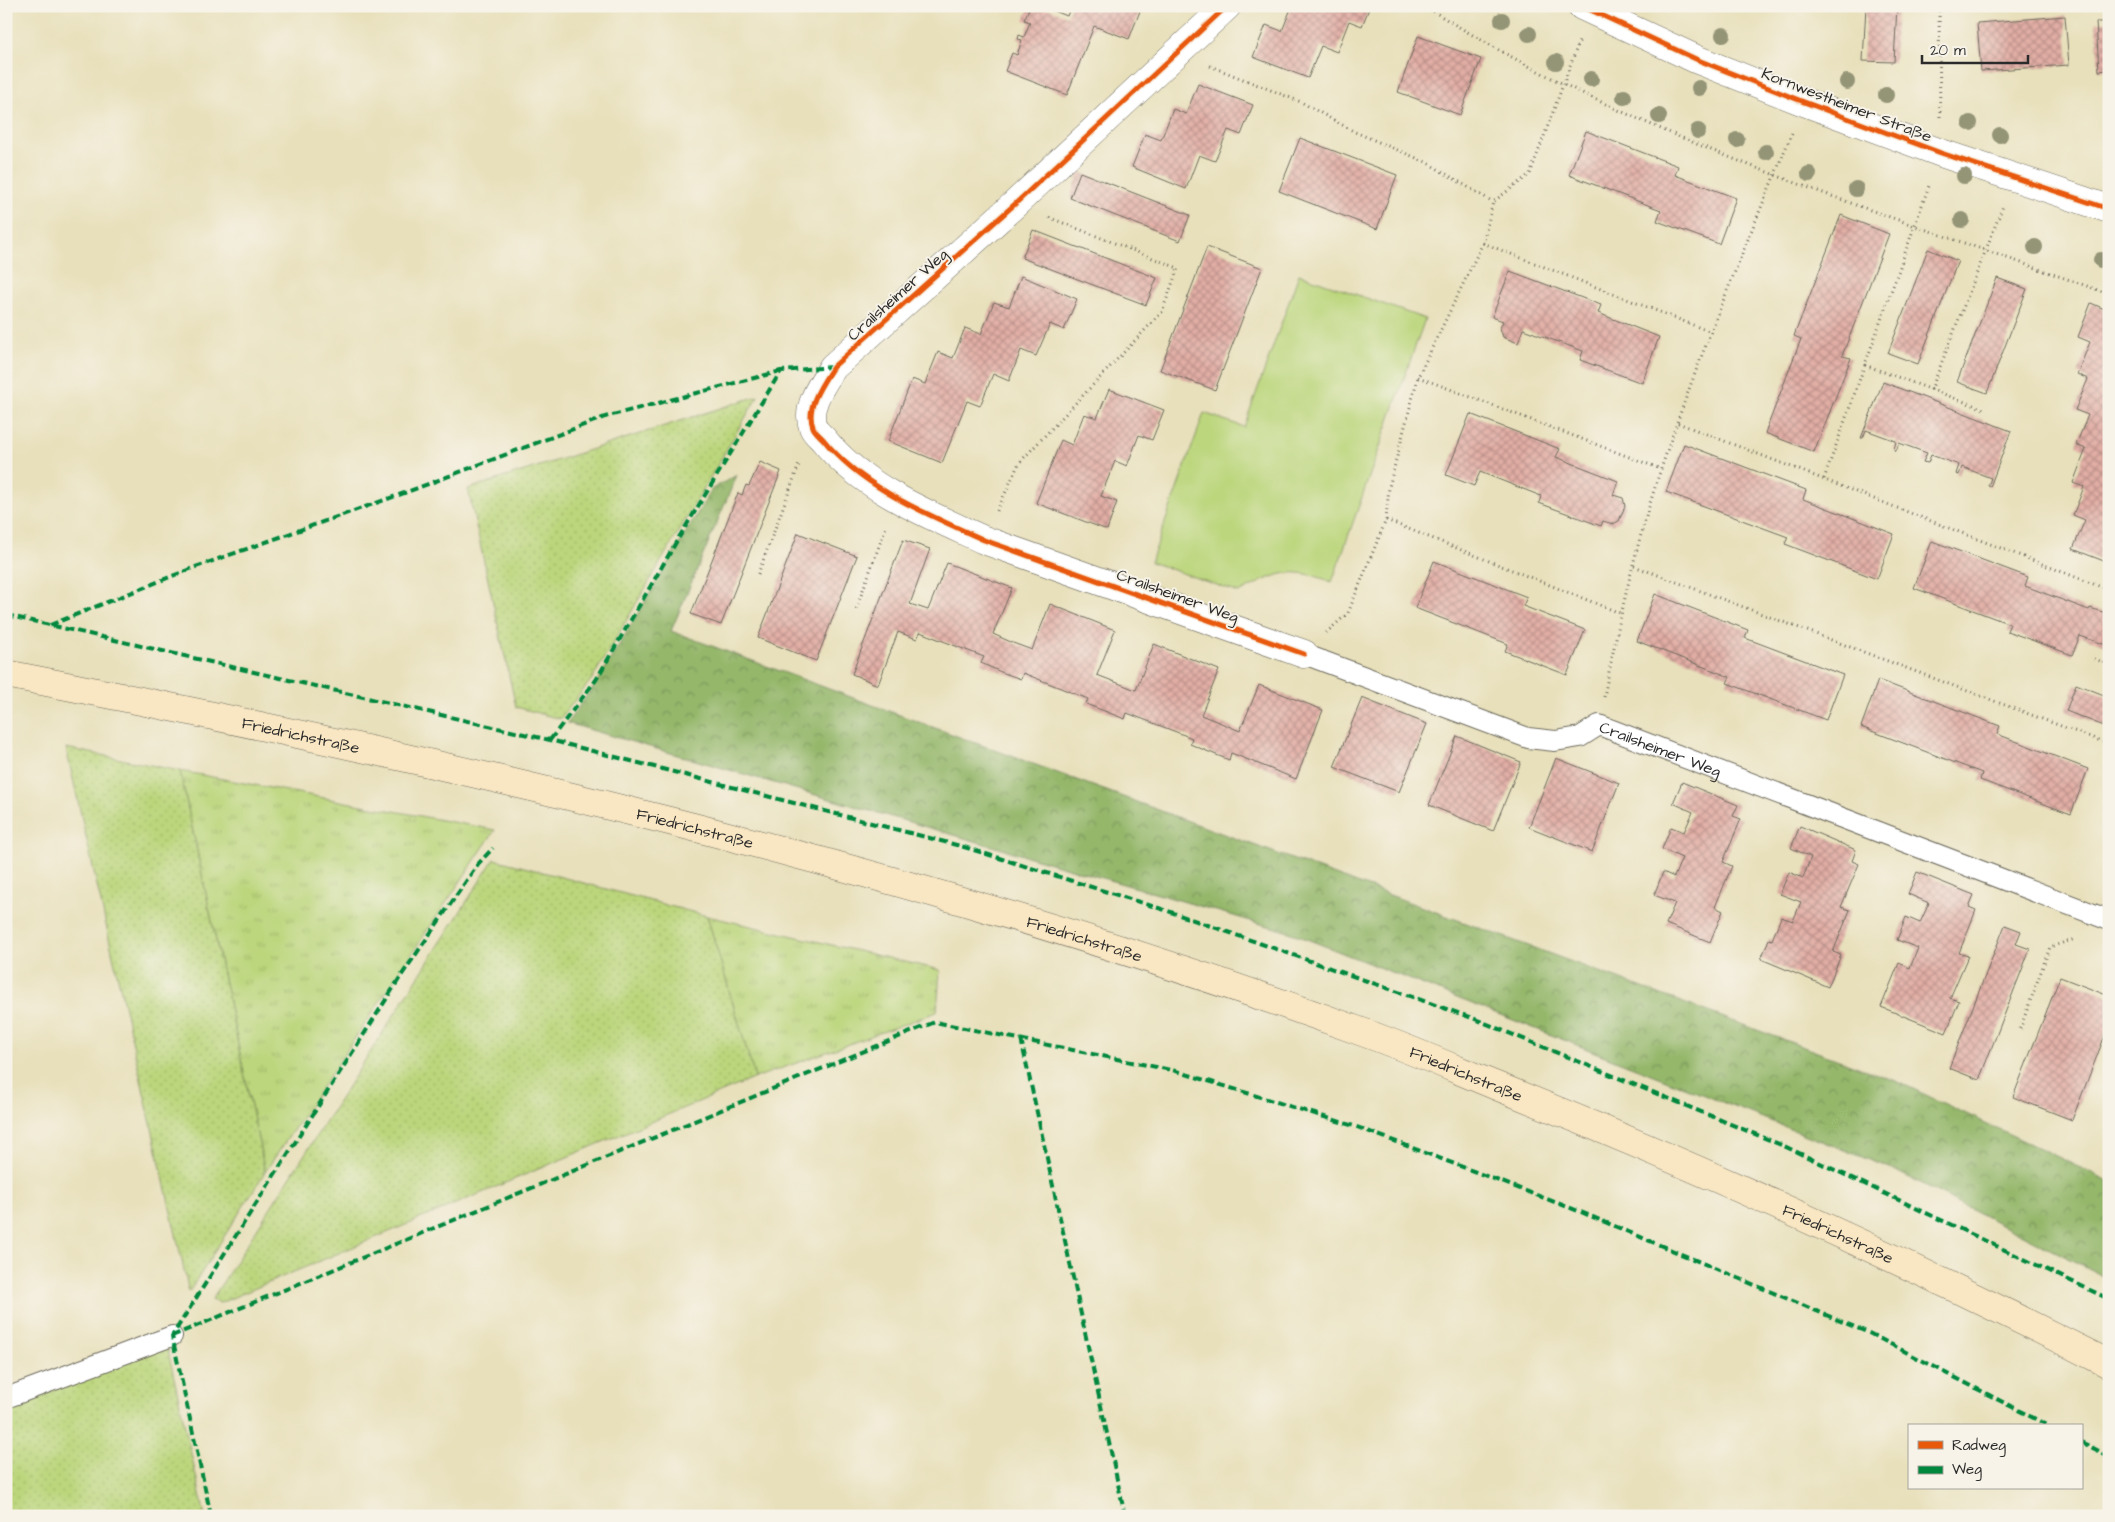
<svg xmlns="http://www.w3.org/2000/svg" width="2115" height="1522" font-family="'Architects Daughter',sans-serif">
  <defs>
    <pattern id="grass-tufts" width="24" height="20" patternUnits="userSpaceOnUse" patternTransform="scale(1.25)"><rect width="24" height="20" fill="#bbd67b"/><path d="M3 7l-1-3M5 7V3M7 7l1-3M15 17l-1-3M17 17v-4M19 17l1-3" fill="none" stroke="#a1b86a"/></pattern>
    <pattern id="forest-crowns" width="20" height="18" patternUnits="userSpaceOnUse" patternTransform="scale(1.25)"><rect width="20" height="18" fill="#94b76b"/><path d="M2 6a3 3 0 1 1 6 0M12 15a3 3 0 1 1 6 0" fill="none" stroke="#799558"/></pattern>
    <pattern id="garden-dots" width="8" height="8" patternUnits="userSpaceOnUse" patternTransform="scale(1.25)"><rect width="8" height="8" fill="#bbd67b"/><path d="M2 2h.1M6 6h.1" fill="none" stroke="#a1b86a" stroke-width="1.8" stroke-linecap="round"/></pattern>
    <pattern id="building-cross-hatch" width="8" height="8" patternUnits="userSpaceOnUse" patternTransform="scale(1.25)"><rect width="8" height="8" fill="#e2aea5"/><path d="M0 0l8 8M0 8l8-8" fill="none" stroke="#b78e87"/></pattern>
  </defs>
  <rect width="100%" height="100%" fill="#f7f3e8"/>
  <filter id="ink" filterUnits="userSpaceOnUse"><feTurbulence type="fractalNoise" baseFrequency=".02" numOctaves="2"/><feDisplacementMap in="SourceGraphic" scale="10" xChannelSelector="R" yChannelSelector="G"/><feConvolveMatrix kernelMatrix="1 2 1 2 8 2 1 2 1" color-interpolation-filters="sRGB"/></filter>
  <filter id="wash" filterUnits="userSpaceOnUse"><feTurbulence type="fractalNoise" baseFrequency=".0096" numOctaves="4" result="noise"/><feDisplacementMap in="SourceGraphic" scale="20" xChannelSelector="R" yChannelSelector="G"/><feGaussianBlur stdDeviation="1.12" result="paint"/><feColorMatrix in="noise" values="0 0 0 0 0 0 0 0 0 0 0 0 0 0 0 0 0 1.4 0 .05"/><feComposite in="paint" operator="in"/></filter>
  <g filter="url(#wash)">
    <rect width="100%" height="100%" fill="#e8e0bb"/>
    <g fill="url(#grass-tufts)" stroke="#738053">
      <path d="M180,771L495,830L265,1172Z"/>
      <path d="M707,916L940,970L937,1012L755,1078Z"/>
    </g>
    <path fill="url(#forest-crowns)" stroke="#60714b" d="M737,475L671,631L1896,1081L2109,1181V1279L1890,1168L1289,932L567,723L597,682L712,489Z"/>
    <path fill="#bbd67b" stroke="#738053" d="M1299,274L1425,319L1332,582C1289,565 1277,573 1239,593L1151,562L1204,413L1244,427Z"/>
    <g fill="url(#garden-dots)" stroke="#738053">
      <path d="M758,396L592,679L560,719L516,707L468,489Z"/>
      <path d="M66,748L180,771L265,1172L189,1292Z"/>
      <path d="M494,859L707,916L755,1078L220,1303L212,1299Z"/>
      <path d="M167,1346L205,1516H6V1407Z"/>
    </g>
    <g id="blocks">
      <g fill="url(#building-cross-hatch)">
        <path d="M1030,6H1042L1067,16L1071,6H1142L1129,39L1094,26L1067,95L1005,71L1012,53L1017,55L1022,40L1018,39L1019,35L1024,37L1030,22L1024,20Z"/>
        <path d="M1292,6H1370L1362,26L1349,21L1337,52L1321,46L1308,78L1253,57L1266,25L1282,31Z"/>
        <path d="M1866,6H1897L1894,62L1863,61Z"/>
        <path d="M2065,16L2069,65L1981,71L1977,23Z"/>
        <path d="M2096,22H2109V70L2099,71Z"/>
        <path d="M1418,36L1481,59L1460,115L1398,92Z"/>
        <path d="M1198,84L1253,105L1241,135L1228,130L1215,161L1199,155L1186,189L1132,167L1145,134L1161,140L1173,109L1186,114Z"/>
        <path d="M1586,131L1678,166L1675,175L1736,198L1719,244L1657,221L1661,210L1569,175Z"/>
        <path d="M1300,138L1397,175L1377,229L1279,191Z"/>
        <path d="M1080,172L1190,215L1180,241L1070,198Z"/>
        <path d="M1841,215L1889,234L1842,356L1851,358L1814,452L1765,433L1801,339L1794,336Z"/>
        <path d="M1033,230L1157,278L1146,305L1022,258Z"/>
        <path d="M1207,247L1262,268L1215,390L1160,370Z"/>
        <path d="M1928,249L1958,261L1918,364L1888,353Z"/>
        <path d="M1510,271L1601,305L1598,313L1659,337L1642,383L1580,360L1583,351L1523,329L1518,343L1503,337L1500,328L1503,321L1492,317Z"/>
        <path d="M1021,276L1077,299L1064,330L1050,324L1036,356L1021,350L1009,381L993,374L980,406L967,401L942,463L888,441L912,379L925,384L938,352L953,358L965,328L981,334L994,302L1009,307Z"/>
        <path d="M1997,278L2027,289L1987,393L1957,382Z"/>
        <path d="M2091,303L2109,311V563L2073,549L2085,520L2073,515L2084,487L2073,483L2086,449L2076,445L2088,415L2075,410L2088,379L2077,374L2090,342L2078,337Z"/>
        <path d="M1883,382L2011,431L1990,487L1988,486L1991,478L1962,467L1959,475L1956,474L1959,465L1931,455L1928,463L1923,462L1927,453L1899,443L1896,451L1894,450L1896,441L1866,430L1863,438H1861Z"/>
        <path d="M1109,389L1164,410L1152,440L1139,435L1127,466L1115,461L1101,496L1117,502L1107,530L1036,503L1061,440L1072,445L1084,414L1097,418Z"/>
        <path d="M1470,414L1560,449L1556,457L1618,481L1613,495L1623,498L1625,506L1619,521L1613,524L1603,521L1601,526L1539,503L1541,496L1480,472L1474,486L1446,475Z"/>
        <path d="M1684,444L1806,490L1803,499L1894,534L1877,579L1785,544L1788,537L1666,492Z"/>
        <path d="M760,462L781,471L721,625L691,614L738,493L742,495L746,485L749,486Z"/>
        <path d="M798,533L857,556L816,661L758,638Z"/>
        <path d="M903,540L930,549L910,604L928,610L947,563L1012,588L993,634L1013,643L1032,650L1050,604L1115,630L1097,675L1136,690L1154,644L1219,670L1201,715L1221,723L1240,731L1259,685L1323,710L1296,779L1231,753L1229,760L1209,752L1190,744L1192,738L1127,713L1125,719L1086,704L1088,699L1023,673L1021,679L1001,672L981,663L984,657L920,632L917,639L898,632L878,685L852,674Z"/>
        <path d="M1932,541L2028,577L2025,586L2089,610L2090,608L2109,614V646L2080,636L2072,655L2007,631L2010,624L1914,588Z"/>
        <path d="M1434,561L1527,597L1523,606L1585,630L1567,675L1505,651L1508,644L1415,608Z"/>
        <path d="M1655,594L1748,630L1745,638L1843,675L1826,720L1727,683L1730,677L1637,641Z"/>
        <path d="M1878,680L2000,726L1997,734L2088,769L2071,814L1980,780L1982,773L1861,727Z"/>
        <path d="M2076,684L2109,697V728L2066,711Z"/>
        <path d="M1362,698L1427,724L1399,792L1334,767Z"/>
        <path d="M1457,736L1521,762L1493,831L1429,805Z"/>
        <path d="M1556,758L1619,783L1592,852L1529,827Z"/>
        <path d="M1682,782L1738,805L1733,816L1741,819L1723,862L1732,866L1715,907L1723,911L1710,942L1666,924L1675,903L1654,895L1663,872L1674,877L1682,858L1662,849L1671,827L1684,832L1693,812L1673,803Z"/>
        <path d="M1800,826L1856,850L1852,861L1859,864L1841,907L1850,910L1833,952L1841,955L1828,987L1761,959L1769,939L1772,940L1781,917L1793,921L1801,902L1780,894L1789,872L1803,878L1811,857L1791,848Z"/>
        <path d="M1917,872L1974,895L1969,907L1976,910L1959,953L1968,956L1950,998L1959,1001L1946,1033L1881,1007L1899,963L1910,968L1918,948L1897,940L1906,917L1920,923L1929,903L1908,894Z"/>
        <path d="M2005,925L2021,931L2016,944L2030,949L1979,1080L1949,1068Z"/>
        <path d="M2060,977L2109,996V1025L2072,1120L2013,1097Z"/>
      </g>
    </g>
  </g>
  <g filter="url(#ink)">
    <use href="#blocks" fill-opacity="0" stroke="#6d6a5d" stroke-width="1"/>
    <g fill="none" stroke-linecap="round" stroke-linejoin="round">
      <defs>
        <g id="service">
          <path id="s1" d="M1304,654L1528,738L1555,741L1580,737L1599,725L2109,920"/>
          <path d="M6,1398L172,1336"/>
        </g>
        <g id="minor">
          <path d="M1227,6L1015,204L833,367C823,383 805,407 813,427C814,431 820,436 823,439C862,488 927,514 984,540L1304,654"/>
          <path d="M1582,6L1698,60L1804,102L1941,153L2109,209"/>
        </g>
        <g id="secondary">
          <path id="s2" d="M6,674C466,764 924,872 1365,1033C1410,1049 1455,1069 1499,1087C1707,1170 1909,1263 2109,1364"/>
        </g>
      </defs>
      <use href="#service" stroke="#6d6a5d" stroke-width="22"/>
      <use href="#minor" stroke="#6d6a5d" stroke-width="29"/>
      <use href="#secondary" stroke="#6d6a5d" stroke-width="29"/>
      <g stroke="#6d6a5d" stroke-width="3" stroke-dasharray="1 4" stroke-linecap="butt">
        <path d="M1425,6C1635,140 1877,210 2109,294"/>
        <path d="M1939,6L1940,119"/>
        <path d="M1210,66L1301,102L1355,132L1426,162L1493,202"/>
        <path d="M1483,243L1711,332"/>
        <path d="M1865,365L1984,409"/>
        <path d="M1418,377L1661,469"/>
        <path d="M1931,390L2003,206"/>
        <path d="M1678,423L2109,590"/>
        <path d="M1824,479L1930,183"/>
        <path d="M997,511L1019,463L1162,312L1178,268L1048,217"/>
        <path d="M1386,520L1620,613"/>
        <path d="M1634,566L2109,744"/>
        <path d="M758,574L800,462"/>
        <path d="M856,609L886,527"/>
        <path d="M1326,633L1348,613L1386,520L1389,487L1418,377L1483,243L1493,202L1530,174L1580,39"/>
        <path d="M2094,659L2109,664"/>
        <path d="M1604,697C1619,620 1636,543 1661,469C1699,355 1746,244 1792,133"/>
        <path d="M2020,1029L2050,947L2075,939"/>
      </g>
      <use href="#service" stroke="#fff" stroke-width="20"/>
      <use href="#minor" stroke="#fff" stroke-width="28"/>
      <use href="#secondary" stroke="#f9e7c3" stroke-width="28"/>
      <g stroke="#00873e" stroke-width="4" stroke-dasharray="8 4" stroke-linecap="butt">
        <path d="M6,615L550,740L964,847L1168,911L1475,1019L1784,1146L2109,1299"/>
        <path d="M50,625L190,569L407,492L605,417L781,371"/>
        <path d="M550,740L596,680L678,539L781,371L833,367"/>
        <path d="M1021,1039L1125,1516"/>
        <path d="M172,1336L935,1022L1176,1071L1357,1127L1581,1212L1869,1333L2049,1426"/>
        <path d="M2081,1442L2109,1456"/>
        <path d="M211,1516L172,1336L401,976L478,864L493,848"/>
      </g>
      <defs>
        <g id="cycleway">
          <path d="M1227,6L1015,204L833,367C823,383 805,407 813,427C814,431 820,436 823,439C862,488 927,514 984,540L1304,654"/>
          <path d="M1582,6L1698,60L1804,102L1941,153L2109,209"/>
        </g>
      </defs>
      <use href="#cycleway" stroke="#f7f3e8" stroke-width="8"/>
      <use href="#cycleway" stroke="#e8590c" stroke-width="5"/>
    </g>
    <g fill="#949477">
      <circle cx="1502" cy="20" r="8"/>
      <circle cx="1529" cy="34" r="8"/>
      <circle cx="1723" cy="35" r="8"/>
      <circle cx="1556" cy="62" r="8"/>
      <circle cx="1591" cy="79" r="8"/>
      <circle cx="1847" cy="82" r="8"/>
      <circle cx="1699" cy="88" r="8"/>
      <circle cx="1886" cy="95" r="8"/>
      <circle cx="1624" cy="97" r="8"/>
      <circle cx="1659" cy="116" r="8"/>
      <circle cx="1970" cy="123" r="8"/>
      <circle cx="1698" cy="131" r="8"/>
      <circle cx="2000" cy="135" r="8"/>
      <circle cx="1737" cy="140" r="8"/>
      <circle cx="1766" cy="152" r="8"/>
      <circle cx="1809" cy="174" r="8"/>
      <circle cx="1964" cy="176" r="8"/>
      <circle cx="1856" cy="189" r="8"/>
      <circle cx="1962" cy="220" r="8"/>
      <circle cx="2035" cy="247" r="8"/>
      <circle cx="2101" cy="260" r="8"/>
    </g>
  </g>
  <g text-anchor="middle" stroke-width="4" stroke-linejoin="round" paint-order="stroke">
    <g font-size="16" fill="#2b2b2b" stroke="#f7f3e8">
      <text transform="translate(1847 104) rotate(21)" y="6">Kornwestheimer Straße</text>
      <text transform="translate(897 294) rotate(-42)" y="6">Crailsheimer Weg</text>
      <text transform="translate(1178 595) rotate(20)" y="6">Crailsheimer Weg</text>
      <text dy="6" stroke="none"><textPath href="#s2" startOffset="301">Friedrichstraße</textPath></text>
      <text dy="6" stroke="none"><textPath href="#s1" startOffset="380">Crailsheimer Weg</textPath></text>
      <text dy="6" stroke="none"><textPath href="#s2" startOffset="706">Friedrichstraße</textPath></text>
      <text dy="6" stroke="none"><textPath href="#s2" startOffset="1111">Friedrichstraße</textPath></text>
      <text dy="6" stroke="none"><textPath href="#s2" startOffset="1516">Friedrichstraße</textPath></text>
      <text dy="6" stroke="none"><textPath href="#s2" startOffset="1921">Friedrichstraße</textPath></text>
    </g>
  </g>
  <rect width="2115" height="1522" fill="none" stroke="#f7f3e8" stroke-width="25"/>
  <rect x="1908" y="1424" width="175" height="65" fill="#f7f3e8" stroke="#a5a39c"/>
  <rect x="1918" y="1441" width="25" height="8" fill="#e8590c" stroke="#a5a39c"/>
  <text x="1952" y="1450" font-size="15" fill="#2b2b2b">Radweg</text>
  <rect x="1918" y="1466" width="25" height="8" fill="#00873e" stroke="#a5a39c"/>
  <text x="1952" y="1474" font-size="15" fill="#2b2b2b">Weg</text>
  <path d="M1922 55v8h106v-8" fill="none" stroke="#2b2b2b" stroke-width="2.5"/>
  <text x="1930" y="55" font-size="15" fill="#2b2b2b" stroke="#f7f3e8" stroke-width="4" paint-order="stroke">20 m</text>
</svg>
